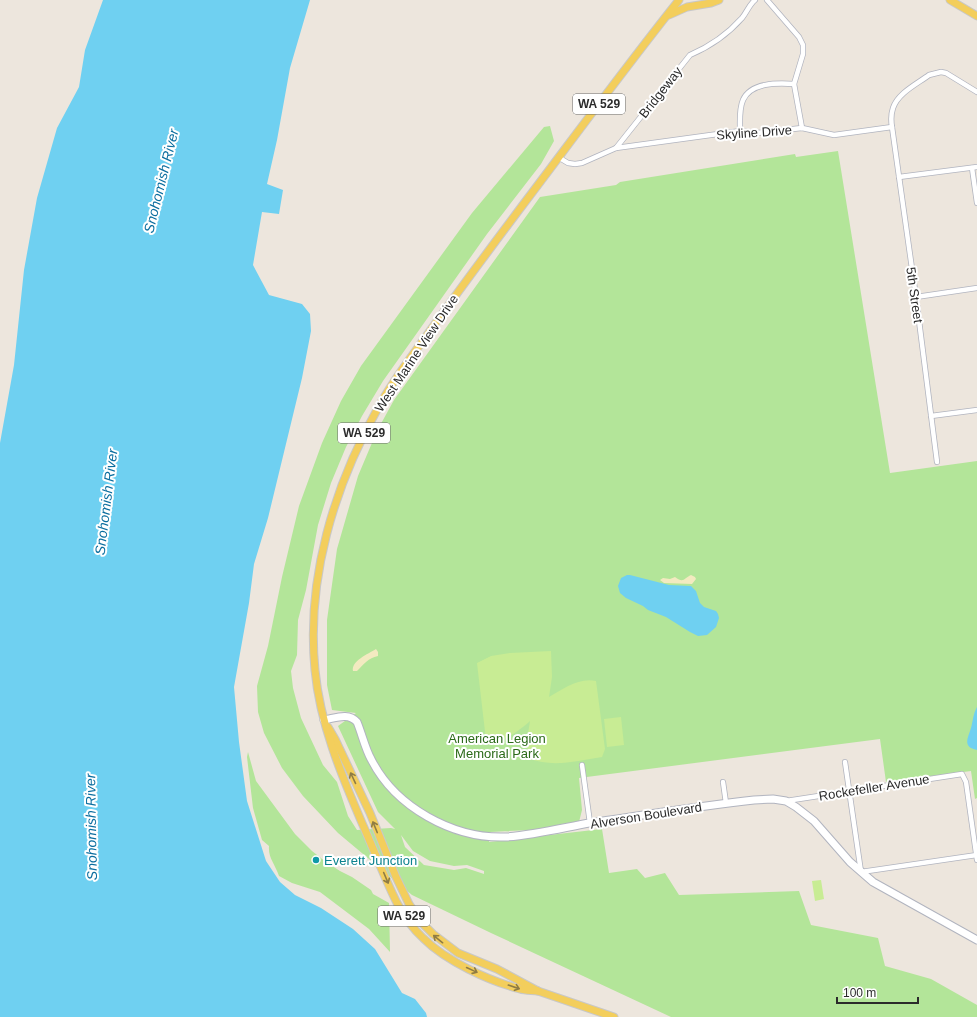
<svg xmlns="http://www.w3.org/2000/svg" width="977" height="1017" font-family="Helvetica,sans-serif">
  <rect width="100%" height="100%" fill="#ede6dd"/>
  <g fill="#b3e599" fill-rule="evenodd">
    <path d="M550,126L554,141L541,164L487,234L383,381L362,416L346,447L331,483L318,525L306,590L298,620L297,655L291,671L293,688L301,718L323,765L337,782L348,816L357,830L391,828L395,829L378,812L338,726L356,713L332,710L327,685V620L337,549L358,476L377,431L394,400L540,197L616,185L620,182L795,154L796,157L838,151L890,473L977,461V798L975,799L971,771L886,782L880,739L579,778L582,810L579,822L531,830L490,832L489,842L602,829L609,873L637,869L645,878L665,873L679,895L799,891L811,925L878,938L885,966L931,979L977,1005V1017H671L491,933L412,895L338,833L303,796L282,768L264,733L258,712L257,686L268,646L282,577L299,506L322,443L341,401L361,366L472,213L544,127ZM401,835L413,851L430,861L454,866L467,865L484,871V874L466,868L454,870L424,865L405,847Z"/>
    <path d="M248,752L256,781L295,834L312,851L326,862L340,871L352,877L371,890L373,894L389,903L390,952L369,929L320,892L292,883L279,876C275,864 268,858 269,846L262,840L253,808L247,757Z"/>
  </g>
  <g fill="#f3eac0">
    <path d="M691,575L695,577L696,579L692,584L664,583L660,580L663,578L670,579L675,577C684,584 684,578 691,575Z"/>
    <path d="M376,649L378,652V656C368,658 364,664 357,671H353C351,661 368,654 376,649Z"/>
  </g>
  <g fill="#c8ec94">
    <path d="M551,651L552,677L549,697C563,689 579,677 596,681L605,749L602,757C576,761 553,768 528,758L527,740L530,721C520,730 501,745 486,740L477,663L491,656L510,653Z"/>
    <path d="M621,717L624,745L607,747L604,719Z"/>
    <path d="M821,880L824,899L815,901L812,881Z"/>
  </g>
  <g fill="#6fd0f1">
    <path d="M103,0H310L290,68L277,140L267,184L283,190L279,214L262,212L253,265L269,295L302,304L310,314L311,331L302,378L268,518L254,564L249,603L234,687L239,742L247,801L266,861L280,882L295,895L321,908L353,929L375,949L402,993L415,999L426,1013L427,1017H0V443L14,365L24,270L37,198L57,128L79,87L85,50Z"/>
    <path d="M627,575H630L669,585L691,586L696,591L700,603L704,607L716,611L718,614L719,618L716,627L707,635L698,636L690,632L666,617L648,610L643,606L626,598L620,593L618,586L621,578Z"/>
    <path d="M977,707V750C962,747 968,738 971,728C973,721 973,714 977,707Z"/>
  </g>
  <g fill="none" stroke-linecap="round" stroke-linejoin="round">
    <defs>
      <g id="minor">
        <path d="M767,0L799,37L803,45V54L794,84L802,128"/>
        <path d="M740,131C740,120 739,109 743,100C751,82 778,83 794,84"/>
        <path d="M616,148L740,131L757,133L802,128L834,135L892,127"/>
        <path d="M558,157L568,163L575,164L582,163L616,148L690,55C711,46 727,35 742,18C747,12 749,5 755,0"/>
        <path d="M972,168L977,203"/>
        <path d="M899,177L977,167"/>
        <path d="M916,297L977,288"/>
        <path d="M931,416L977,410"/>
        <path d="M937,462L916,297L892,127C891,121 891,114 893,108C898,93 917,84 929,75L941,72L946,73L977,92"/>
        <path d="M845,762L861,872L977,855"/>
        <path d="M582,765L590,823"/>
        <path d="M723,782L726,803"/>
        <path d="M786,801L962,774L966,782L977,860"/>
      </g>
      <path id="secondary" d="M324,720C336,718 348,712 357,722C362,734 365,748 371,759C395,807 453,839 506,837C534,835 562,828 589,823C644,815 699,806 754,800L773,799L786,801L796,807L814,821L850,862L873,882L977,940"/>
      <g id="primary">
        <path d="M950,0L977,16"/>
        <path d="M669,15L687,7L711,3L719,0"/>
        <path d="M328,727L335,739L370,813L396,877L409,904L421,922L433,934L458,953L497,969L538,991L614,1017"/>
        <path d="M538,991C532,990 526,991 520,989C489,981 446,961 423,938C412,928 404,916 397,903C384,877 374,850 362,823C341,774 320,724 315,670C306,579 334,486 378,408C393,380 412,356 430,331C459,290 489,250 519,210C572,140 624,69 679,0"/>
      </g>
    </defs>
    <use href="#minor" stroke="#b1b4bf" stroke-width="6"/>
    <use href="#secondary" stroke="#b1b4bf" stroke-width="9"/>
    <use href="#primary" stroke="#c8c8c8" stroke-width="9"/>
    <use href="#minor" stroke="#fff" stroke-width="4.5"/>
    <use href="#secondary" stroke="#fff" stroke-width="7"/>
    <use href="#primary" stroke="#f3ce5c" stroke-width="7"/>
  </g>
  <defs><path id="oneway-shaft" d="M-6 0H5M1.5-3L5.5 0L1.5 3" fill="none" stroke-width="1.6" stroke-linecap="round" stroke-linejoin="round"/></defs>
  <g stroke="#8f7c44">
    <use href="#oneway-shaft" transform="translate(353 778) rotate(-115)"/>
    <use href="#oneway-shaft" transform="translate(375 827) rotate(-112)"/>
    <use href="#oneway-shaft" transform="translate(386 878) rotate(67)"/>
    <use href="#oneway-shaft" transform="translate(438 939) rotate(-141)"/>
    <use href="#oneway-shaft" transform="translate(472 970) rotate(25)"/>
    <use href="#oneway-shaft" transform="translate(514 987) rotate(19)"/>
  </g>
  <circle fill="#0f9aa8" stroke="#fff" stroke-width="1.5" cx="316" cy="860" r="4"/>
  <g text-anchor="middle" stroke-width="4" stroke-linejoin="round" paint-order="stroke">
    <g fill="#fff" stroke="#6b6b6b" stroke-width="1">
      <rect x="573" y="94" width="52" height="20" rx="3"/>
      <rect x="338" y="423" width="52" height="20" rx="3"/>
      <rect x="378" y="906" width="52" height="20" rx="3"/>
    </g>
    <g font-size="12" font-weight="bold" fill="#2b2b2b">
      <text x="599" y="108">WA 529</text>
      <text x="364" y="437">WA 529</text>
      <text x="404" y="920">WA 529</text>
    </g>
    <g font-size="13" fill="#2b2b2b" stroke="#fff">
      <text transform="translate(660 92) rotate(-52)" y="5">Bridgeway</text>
      <text transform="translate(754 132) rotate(-4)" y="5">Skyline Drive</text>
      <text transform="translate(915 295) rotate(82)" y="5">5th Street</text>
      <text transform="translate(416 353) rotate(-56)" y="5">West Marine View Drive</text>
      <text transform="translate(874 787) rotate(-9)" y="5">Rockefeller Avenue</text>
      <text transform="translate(646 815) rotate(-9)" y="5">Alverson Boulevard</text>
    </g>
    <g font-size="13" fill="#2b6a19" stroke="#fff">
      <text x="497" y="743">American Legion<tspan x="497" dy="15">Memorial Park</tspan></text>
    </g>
    <g font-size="13" fill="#0d838f" stroke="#fff" text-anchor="start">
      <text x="324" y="865">Everett Junction</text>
    </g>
    <g font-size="14" font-style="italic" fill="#0b6e9f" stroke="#fff">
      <text transform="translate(161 181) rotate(-76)" y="5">Snohomish River</text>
      <text transform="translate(106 502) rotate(-83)" y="5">Snohomish River</text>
      <text transform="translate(91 827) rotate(-91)" y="5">Snohomish River</text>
    </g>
  </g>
  <path d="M837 997v6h81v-6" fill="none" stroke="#2b2b2b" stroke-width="2"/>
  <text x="843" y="997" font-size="12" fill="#2b2b2b" stroke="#ffffff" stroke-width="3" paint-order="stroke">100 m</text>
</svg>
